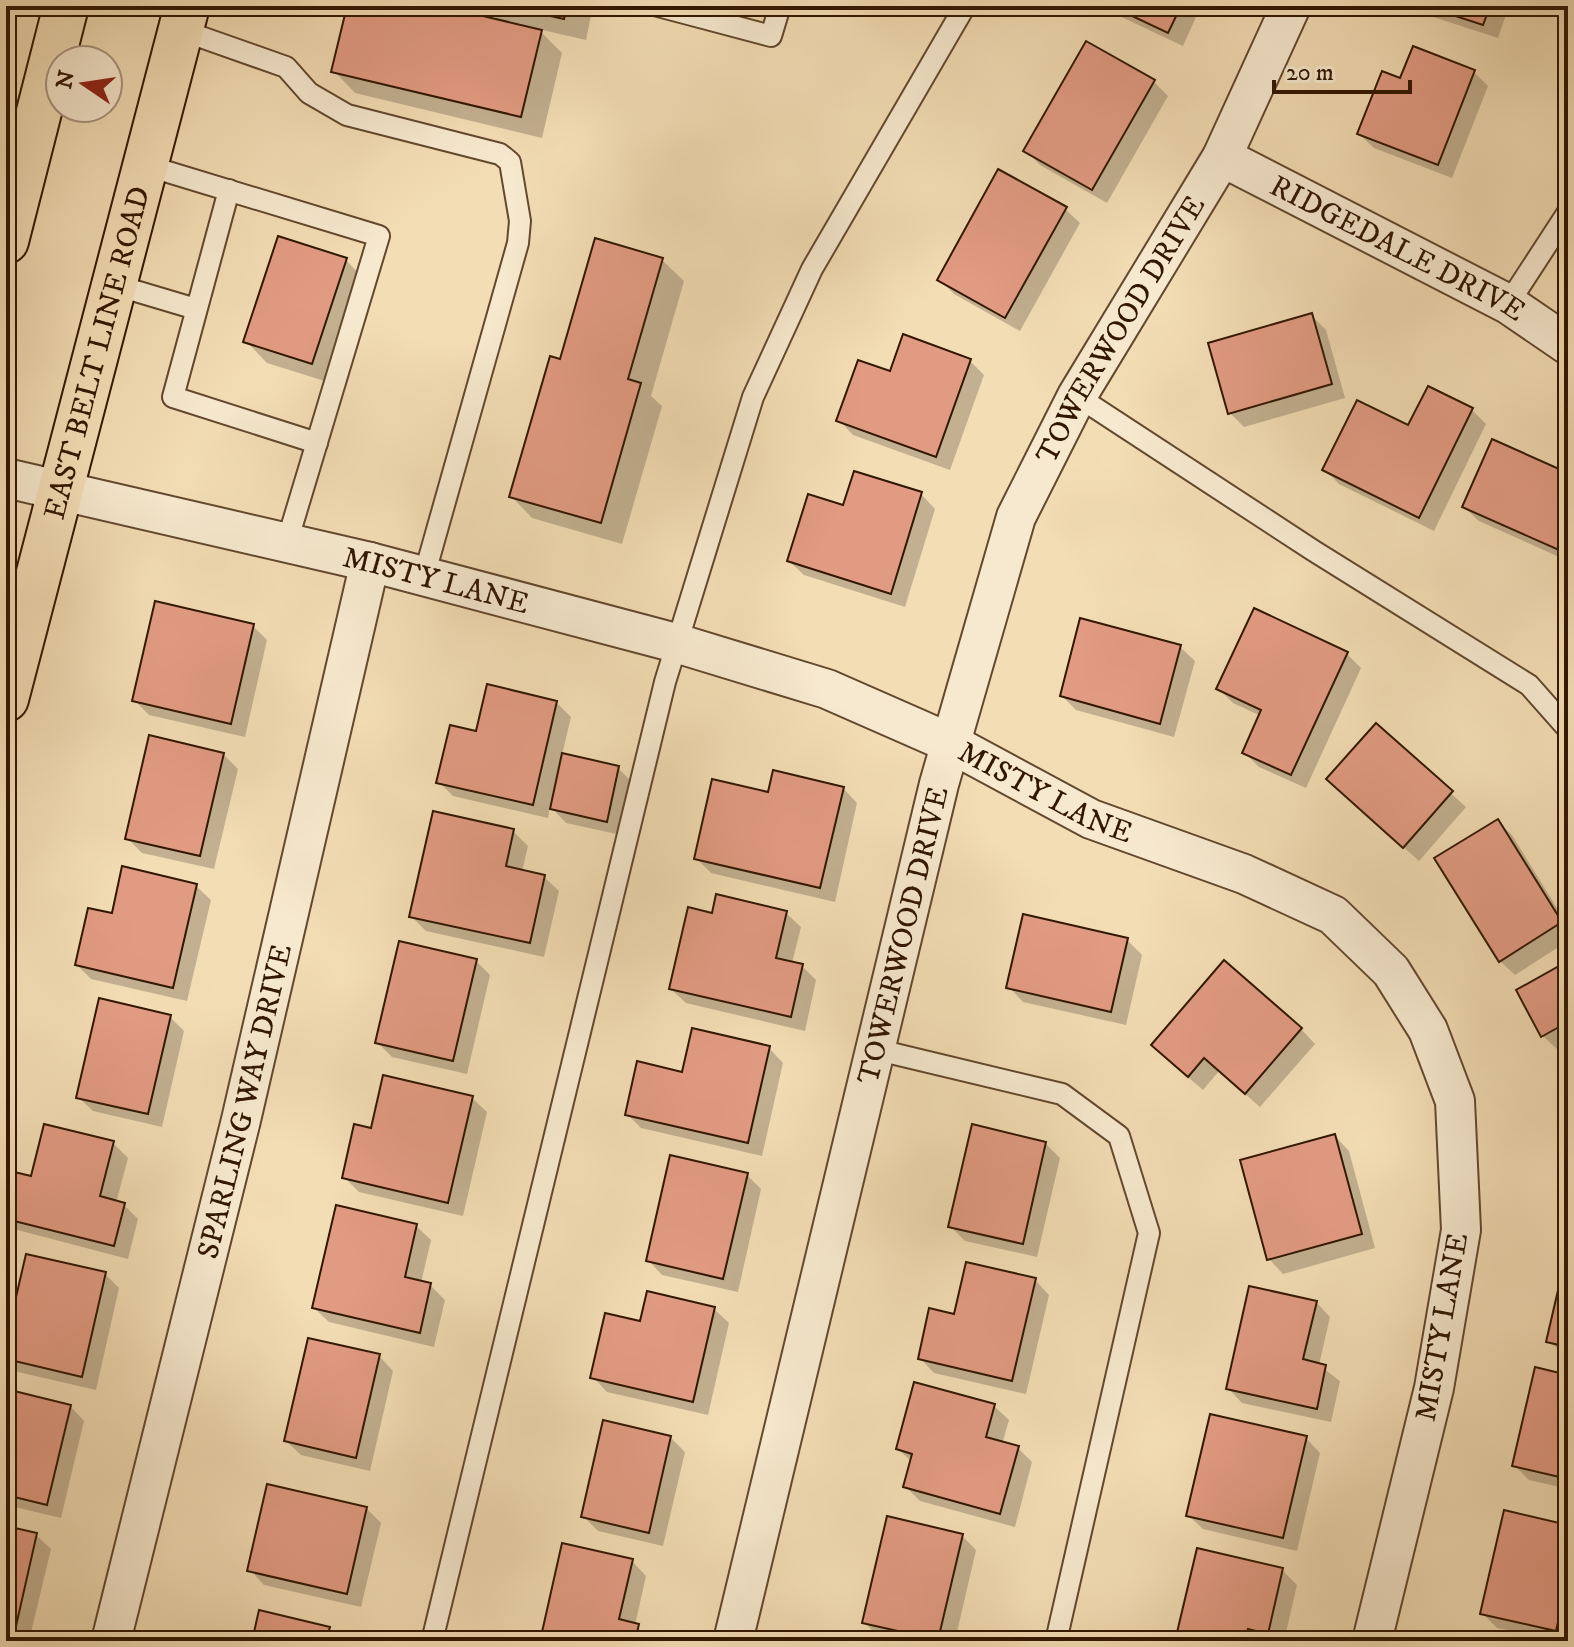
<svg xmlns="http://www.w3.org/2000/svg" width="1574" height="1647" font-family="'IM FELL DW Pica',serif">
  <rect width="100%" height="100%" fill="#f3ddb5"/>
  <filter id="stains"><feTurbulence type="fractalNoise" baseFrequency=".0025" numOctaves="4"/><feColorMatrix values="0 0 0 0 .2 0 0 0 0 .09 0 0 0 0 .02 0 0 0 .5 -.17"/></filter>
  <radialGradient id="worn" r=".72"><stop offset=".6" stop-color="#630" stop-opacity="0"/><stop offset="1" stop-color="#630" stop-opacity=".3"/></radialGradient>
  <g fill="#0003">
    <path d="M349,6H432L500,22L484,6H593L586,40L538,29L562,53L542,138L355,93L334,71Z"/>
    <path d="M1098,6H1201L1183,46Z"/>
    <path d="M1418,6H1509L1498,38L1427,15Z"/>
    <path d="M1474,72L1488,86L1452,178L1374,148L1359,134L1401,80Z"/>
    <path d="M1154,82L1168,96L1107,203L1040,165L1026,151Z"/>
    <path d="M1065,209L1080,223L1020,331L954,294L939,279Z"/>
    <path d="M346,260L367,282L334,384L267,363L246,341Z"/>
    <path d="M662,260L684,281L651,396L662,406L622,544L532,518L511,496L561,362Z"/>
    <path d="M1311,315L1326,330L1345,398L1244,427L1230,413Z"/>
    <path d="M970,361L984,375L950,470L853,435L839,420L891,374Z"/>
    <path d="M1472,410L1486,424L1434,531L1339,484L1325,470L1409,428Z"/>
    <path d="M1568,475V561L1479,521L1464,507Z"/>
    <path d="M921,494L935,509L905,607L804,575L789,561L845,508Z"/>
    <path d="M253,626L267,640L245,737L149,715L135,701Z"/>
    <path d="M1180,647L1195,661L1174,737L1076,710L1062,696Z"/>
    <path d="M1347,654L1361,668L1306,788L1259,767L1245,753L1261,716L1233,703L1219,689Z"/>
    <path d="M556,702L571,717L562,755L618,768L633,783L621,835L566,823L550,806L548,818L453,796L439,782L478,734Z"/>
    <path d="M1376,726L1466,807L1419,861L1343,793Z"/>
    <path d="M223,754L238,769L214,869L142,853L127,838Z"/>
    <path d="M843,788L857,803L835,902L711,873L696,858L769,794Z"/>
    <path d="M1497,821L1512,835L1568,926V941L1515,975L1500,961Z"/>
    <path d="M513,831L528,846L522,872L544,877L559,891L544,957L426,931L411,916Z"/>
    <path d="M196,886L211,900L187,1001L91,979L77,965L113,916Z"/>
    <path d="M786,913L801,927L792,963L802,966L816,980L805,1031L686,1003L671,989L713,915Z"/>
    <path d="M1127,940L1142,955L1126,1025L1023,1002L1009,987Z"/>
    <path d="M476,961L490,975L467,1074L392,1057L378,1043Z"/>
    <path d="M1568,963V1044L1558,1050L1543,1036Z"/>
    <path d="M170,1017L184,1031L162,1127L93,1111L78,1097Z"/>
    <path d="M1301,1029L1315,1044L1260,1107L1219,1071L1203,1090L1168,1060Z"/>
    <path d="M769,1048L783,1063L762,1156L641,1128L627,1114L684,1074Z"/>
    <path d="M472,1098L487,1112L463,1216L359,1192L344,1177Z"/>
    <path d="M1568,1111V1140L1564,1112Z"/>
    <path d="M1335,1136L1349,1151L1375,1248L1283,1274L1269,1259Z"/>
    <path d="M113,1143L128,1158L116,1203L124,1205L138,1219L128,1259L6,1227V1172L33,1178Z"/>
    <path d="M1045,1143L1060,1158L1037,1257L965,1241L950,1226Z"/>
    <path d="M747,1175L761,1189L738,1292L662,1275L648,1260Z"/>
    <path d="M416,1226L431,1240L421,1283L430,1285L445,1300L434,1347L329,1322L314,1308Z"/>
    <path d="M105,1274L119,1288L96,1390L18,1372L6,1360V1349Z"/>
    <path d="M1035,1280L1049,1295L1026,1394L934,1373L920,1358Z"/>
    <path d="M1568,1290V1357L1548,1341Z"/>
    <path d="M1316,1302L1330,1317L1319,1365L1340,1381L1331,1422L1242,1403L1228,1388Z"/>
    <path d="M714,1309L729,1323L708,1415L607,1392L593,1377Z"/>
    <path d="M379,1356L393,1371L370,1471L301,1455L286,1441Z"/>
    <path d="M1568,1377V1489L1529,1480L1514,1465Z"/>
    <path d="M6,1391L70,1406L84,1421L61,1518L6,1505Z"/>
    <path d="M994,1406L1009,1420L1002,1444L1018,1448L1032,1462L1015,1527L920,1501L905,1486L912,1462L898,1449Z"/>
    <path d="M670,1437L685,1452L663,1546L598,1531L583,1516Z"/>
    <path d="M1306,1438L1320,1453L1297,1551L1203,1529L1188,1515Z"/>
    <path d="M366,1508L381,1523L361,1607L264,1585L250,1570Z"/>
    <path d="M1568,1527V1641L1497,1628L1482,1613Z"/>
    <path d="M6,1528L36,1535L51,1549L29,1641H6Z"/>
    <path d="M962,1536L976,1550L955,1641H897L879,1637L864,1622Z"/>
    <path d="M632,1561L646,1576L635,1625L652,1641H542Z"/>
    <path d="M1282,1570L1297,1585L1284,1641H1177Z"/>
    <path d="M329,1629L341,1641H254Z"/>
  </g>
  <g fill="#e29b83" stroke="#311700" stroke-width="2">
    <path d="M347,6H441L542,30L521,117L331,72Z"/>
    <path d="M506,6H567L564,19Z"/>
    <path d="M1111,6H1181L1168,33Z"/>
    <path d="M1425,6H1490L1483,25Z"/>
    <path d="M1086,41L1155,80L1092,190L1023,151Z"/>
    <path d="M1413,46L1475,70L1438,165L1357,134L1382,71L1400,78Z"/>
    <path d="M998,169L1067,207L1005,318L937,280Z"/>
    <path d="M278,236L347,258L312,364L243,342Z"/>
    <path d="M595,238L663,258L628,379L641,383L601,523L509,497L550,356L560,359Z"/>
    <path d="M1312,313L1332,384L1228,414L1208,343Z"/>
    <path d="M903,334L971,359L936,457L836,421L858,360L890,371Z"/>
    <path d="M1428,386L1473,408L1419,518L1322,470L1357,400L1408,425Z"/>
    <path d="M1492,439L1568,473V554L1462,507Z"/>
    <path d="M854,471L922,492L891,594L787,561L808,494L843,505Z"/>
    <path d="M155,601L254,624L231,724L132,701Z"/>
    <path d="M1254,608L1348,652L1291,775L1242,753L1261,710L1216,689Z"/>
    <path d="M1080,618L1181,645L1160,724L1060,696Z"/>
    <path d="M487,684L557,701L533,805L436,783L450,725L476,731Z"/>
    <path d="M1376,723L1453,791L1403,848L1326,779Z"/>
    <path d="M149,735L224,753L200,856L125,839Z"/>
    <path d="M562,753L619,766L607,822L550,809Z"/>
    <path d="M773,770L844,787L820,888L694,859L712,779L768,792Z"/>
    <path d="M433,811L514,829L506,866L545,875L530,943L409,917Z"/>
    <path d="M1498,819L1562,922L1499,962L1434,858Z"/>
    <path d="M122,866L197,884L173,988L75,965L88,908L112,913Z"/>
    <path d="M716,894L787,911L776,958L803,964L791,1017L669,989L688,907L712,913Z"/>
    <path d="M1023,914L1128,938L1111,1012L1006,988Z"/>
    <path d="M399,941L477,959L453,1061L375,1043Z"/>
    <path d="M1224,960L1302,1028L1245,1094L1204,1058L1188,1077L1151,1045Z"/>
    <path d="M1568,961V1022L1541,1037L1516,990Z"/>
    <path d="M99,998L171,1015L148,1114L76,1098Z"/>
    <path d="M692,1028L770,1046L748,1143L625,1115L637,1061L682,1072Z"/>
    <path d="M383,1075L473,1096L448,1203L342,1178L354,1124L371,1128Z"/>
    <path d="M44,1124L114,1141L100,1196L125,1203L114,1246L6,1219V1170L31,1176Z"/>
    <path d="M972,1124L1046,1142L1023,1244L948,1227Z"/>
    <path d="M1335,1134L1362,1234L1267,1260L1240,1160Z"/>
    <path d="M670,1155L748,1173L723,1279L646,1261Z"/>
    <path d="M336,1205L417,1224L405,1277L431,1283L420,1333L312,1308Z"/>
    <path d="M26,1254L106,1272L82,1377L6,1359V1340Z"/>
    <path d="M966,1262L1036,1278L1012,1381L918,1359L929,1308L954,1314Z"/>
    <path d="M1249,1286L1317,1301L1303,1359L1326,1365L1317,1409L1226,1389Z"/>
    <path d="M1559,1286L1568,1288V1347L1546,1342Z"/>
    <path d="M647,1291L715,1307L693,1402L590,1378L605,1313L640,1321Z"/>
    <path d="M308,1338L380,1354L356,1458L284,1441Z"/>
    <path d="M1535,1367L1568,1375V1479L1512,1466Z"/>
    <path d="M914,1382L995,1404L986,1437L1019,1446L1000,1514L903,1487L912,1454L896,1449Z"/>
    <path d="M6,1389L71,1405L47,1505L6,1495Z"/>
    <path d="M1210,1414L1307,1436L1283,1538L1186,1516Z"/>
    <path d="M603,1420L671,1436L649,1533L581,1517Z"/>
    <path d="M267,1484L367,1507L347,1594L247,1571Z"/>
    <path d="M1504,1510L1568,1525V1580L1556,1631L1480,1614Z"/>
    <path d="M887,1516L963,1534L938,1640L862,1623Z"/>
    <path d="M6,1526L37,1533L14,1635L6,1633Z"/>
    <path d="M562,1543L633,1559L619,1619L639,1624L635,1641H540Z"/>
    <path d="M1197,1548L1283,1568L1268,1634L1248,1629L1245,1641H1175Z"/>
    <path d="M259,1610L330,1627L326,1641H252Z"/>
  </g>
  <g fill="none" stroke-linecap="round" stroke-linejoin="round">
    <defs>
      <g id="lane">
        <path d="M658,6L771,36L780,6"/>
        <path d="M181,30L286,67L309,93L347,115L500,154L510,162L520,221L518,243L424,576"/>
        <path d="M145,165L379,236L287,542"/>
        <path d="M229,190L173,397L317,443"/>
        <path d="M112,284L196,309"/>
        <path d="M1508,304L1568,212"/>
        <path d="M1077,396L1314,551L1529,685L1568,729"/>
        <path d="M874,1049L1062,1094L1119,1136L1149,1233L1056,1641"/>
        <path d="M432,1641L665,682L753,397L812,269L965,6"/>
      </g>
      <g id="street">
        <path id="s1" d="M1222,157L1508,304L1568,345"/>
        <path id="s2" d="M6,478L370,562L676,643L827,689L950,743L1091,819L1244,874L1333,915L1391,971L1428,1030L1455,1101L1461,1230L1434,1388L1372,1641"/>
        <path id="s3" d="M111,1641L241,1120L370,562"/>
        <path id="s4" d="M733,1641L939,784L1016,517L1077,396L1222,157L1291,6"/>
      </g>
      <g id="primary">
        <path d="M6,241L66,6"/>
        <path id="s5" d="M6,699L187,6"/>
      </g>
    </defs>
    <use href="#lane" stroke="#62482d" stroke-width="24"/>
    <use href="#street" stroke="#62482d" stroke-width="42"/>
    <use href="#primary" stroke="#311700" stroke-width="48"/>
    <use href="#lane" stroke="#f7e9cf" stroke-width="20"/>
    <use href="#street" stroke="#f7e9cf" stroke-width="38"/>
    <use href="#primary" stroke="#f3ddb5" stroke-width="44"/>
  </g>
  <g text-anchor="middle" stroke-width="8" stroke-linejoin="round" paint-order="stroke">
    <g font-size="30" fill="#311700" stroke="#f7e9cf">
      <text dy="10" stroke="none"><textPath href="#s1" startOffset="198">RIDGEDALE DRIVE</textPath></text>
      <text dy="10" stroke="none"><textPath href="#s4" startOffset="1374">TOWERWOOD DRIVE</textPath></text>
      <text dy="10" stroke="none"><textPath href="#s5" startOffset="358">EAST BELT LINE ROAD</textPath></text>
      <text dy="10" stroke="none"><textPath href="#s2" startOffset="442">MISTY LANE</textPath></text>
      <text dy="10" stroke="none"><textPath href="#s2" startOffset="1090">MISTY LANE</textPath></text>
      <text dy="10" stroke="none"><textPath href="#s4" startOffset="726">TOWERWOOD DRIVE</textPath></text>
      <text dy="10" stroke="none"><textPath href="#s3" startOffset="556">SPARLING WAY DRIVE</textPath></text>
      <text transform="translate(1441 1327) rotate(-80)" y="10">MISTY LANE</text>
    </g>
  </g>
  <rect width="1574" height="1647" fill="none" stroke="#f3ddb5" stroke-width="32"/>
  <rect x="8" y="8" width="1558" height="1631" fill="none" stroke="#311700" stroke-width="4"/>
  <rect x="16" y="16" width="1542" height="1615" fill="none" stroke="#311700" stroke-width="2"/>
  <g transform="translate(84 84) rotate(283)"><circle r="38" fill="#f7e9cf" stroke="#a8957c" stroke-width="2"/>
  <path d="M0-6L14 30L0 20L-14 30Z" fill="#8f2418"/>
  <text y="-12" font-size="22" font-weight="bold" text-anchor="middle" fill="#311700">N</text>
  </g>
  <path d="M1274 80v12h136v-12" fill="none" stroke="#311700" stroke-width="4"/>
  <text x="1286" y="80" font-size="24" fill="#311700" stroke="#f7e9cf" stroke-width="6" paint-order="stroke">20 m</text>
  <rect width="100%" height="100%" filter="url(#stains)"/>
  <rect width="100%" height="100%" fill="url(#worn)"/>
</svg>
